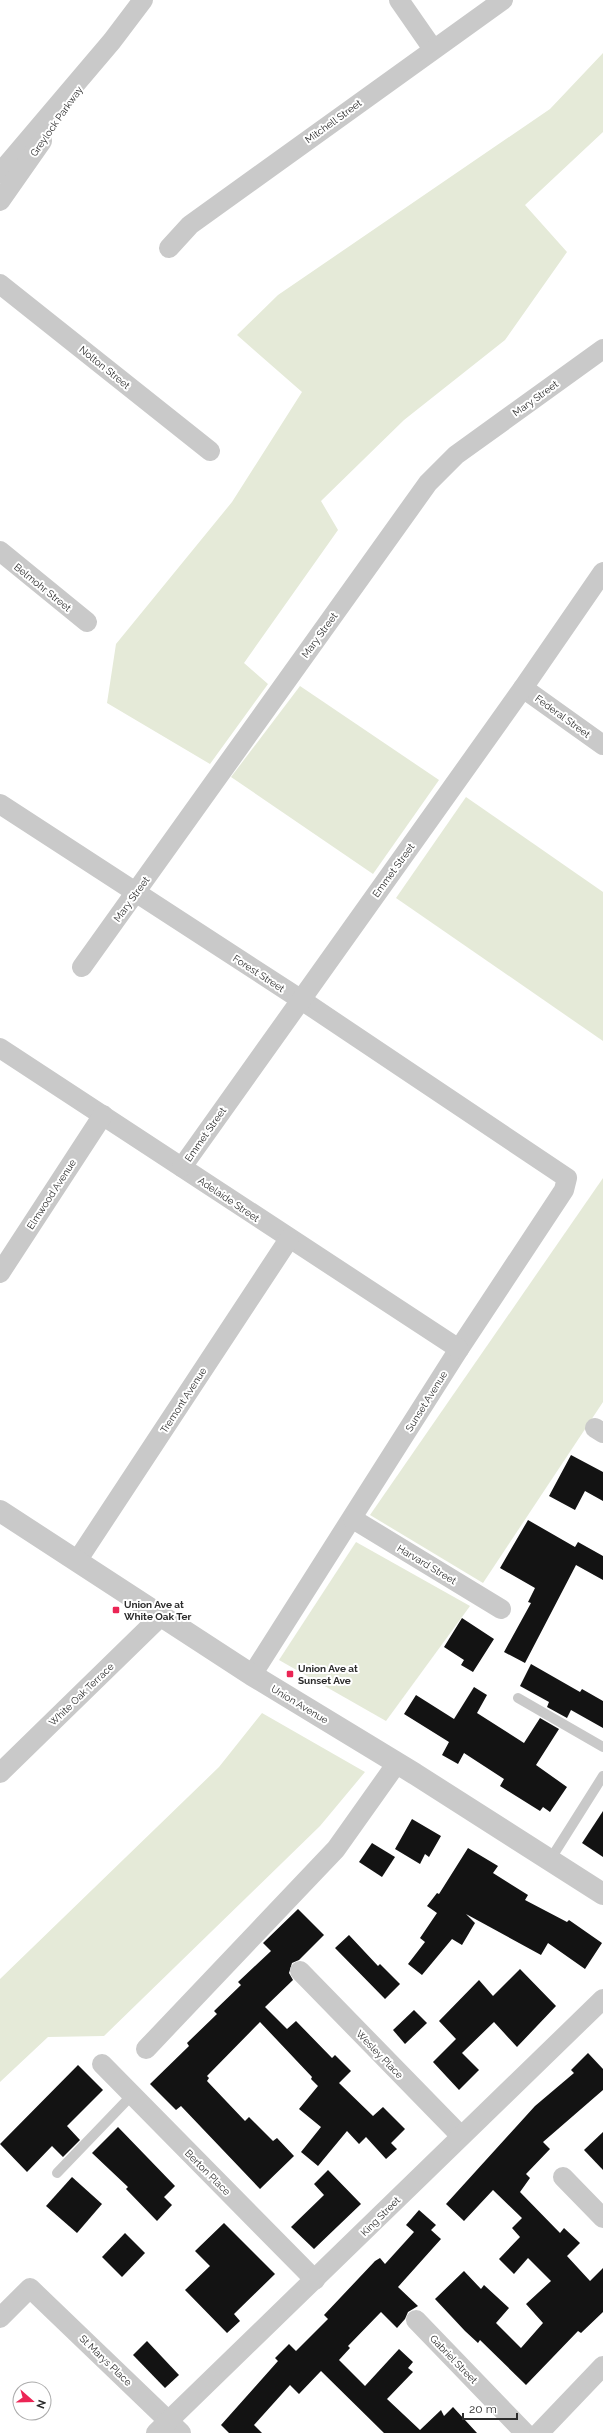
<svg xmlns="http://www.w3.org/2000/svg" width="603" height="2433" font-family="Raleway,sans-serif">
  <rect width="100%" height="100%" fill="#fff"/>
  <g fill="#e5ead8">
    <path d="M603,53V132L525,205L567,252L505,340L404,420L321,501L338,530L244,663L268,684L210,764L107,703L116,644L232,502L302,392L237,335L278,295L550,109Z"/>
    <path d="M300,686L439,780L373,874L231,777Z"/>
    <path d="M466,797L603,892V1041L396,898Z"/>
    <path d="M603,1178V1402L483,1583L370,1515Z"/>
    <path d="M356,1542L470,1606L386,1721L279,1660Z"/>
    <path d="M262,1713L365,1772L320,1826L104,2036L48,2037L0,2082V1979L219,1767Z"/>
  </g>
  <g fill="#131313">
    <path d="M571,1455L603,1472V1501L585,1491L575,1510L549,1496Z"/>
    <path d="M528,1520L575,1547L578,1542L603,1556V1580L576,1565L525,1663L504,1652L531,1603L528,1602L535,1588L500,1568Z"/>
    <path d="M462,1618L494,1639L473,1672L461,1665L464,1660L444,1647Z"/>
    <path d="M531,1664L580,1692L582,1689L603,1701V1728L571,1710L567,1718L547,1707L549,1702L520,1686Z"/>
    <path d="M474,1687L487,1695L477,1713L524,1743L540,1718L559,1729L536,1765L567,1787L550,1812L543,1807L540,1811L500,1786L504,1779L464,1753L458,1764L442,1755L449,1742L404,1714L416,1695L454,1719Z"/>
    <path d="M603,1811V1857L582,1843Z"/>
    <path d="M412,1819L441,1836L429,1857L425,1854L420,1864L395,1849Z"/>
    <path d="M372,1843L395,1857L382,1877L359,1862Z"/>
    <path d="M468,1848L498,1866L493,1873L528,1895L525,1900L567,1922L569,1920L602,1943L585,1969L548,1943L541,1955L466,1914L475,1923L462,1945L452,1939L422,1975L408,1964L425,1942L420,1938L437,1913L427,1906L437,1893L439,1894Z"/>
    <path d="M298,1909L324,1935L299,1960L292,1963L289,1973L293,1980L265,2007L287,2029L296,2021L332,2058L335,2055L351,2071L339,2083L373,2116L383,2107L405,2129L391,2143L397,2149L386,2159L366,2137L359,2144L347,2131L318,2166L301,2152L321,2127L299,2109L318,2086L311,2079L312,2077L260,2022L207,2076L209,2078L207,2081L245,2121L249,2117L273,2141L277,2138L294,2156L260,2189L181,2106L176,2110L150,2084L189,2046L187,2043L217,2014L214,2011L241,1985L238,1982L271,1951L263,1943Z"/>
    <path d="M349,1935L378,1966L380,1964L400,1984L385,1999L335,1948Z"/>
    <path d="M520,1969L556,2006L517,2047L494,2022L462,2053L479,2070L459,2090L433,2062L456,2039L439,2021L479,1980L493,1996Z"/>
    <path d="M414,2010L427,2023L405,2044L393,2030Z"/>
    <path d="M588,2053L603,2069V2090L543,2142L550,2149L526,2174L530,2178L520,2192L560,2233L564,2228L580,2243L567,2256L590,2281L603,2268V2312L581,2333L578,2331L526,2385L480,2340L478,2343L465,2331L435,2299L464,2271L481,2289L484,2285L509,2308L496,2323L521,2348L543,2323L526,2304L551,2281L528,2258L514,2274L499,2259L520,2237L512,2228L522,2218L493,2190L464,2221L446,2204L535,2106L574,2073L571,2070Z"/>
    <path d="M78,2065L103,2090L67,2126L80,2140L63,2157L52,2146L27,2172L0,2144Z"/>
    <path d="M118,2127L175,2186L164,2197L172,2205L157,2221L126,2189L128,2187L92,2153Z"/>
    <path d="M603,2132V2170L584,2150Z"/>
    <path d="M328,2170L361,2204L314,2249L291,2227L324,2195L314,2184Z"/>
    <path d="M72,2177L102,2204L77,2233L46,2206Z"/>
    <path d="M419,2210L436,2225L431,2230L441,2239L398,2287L418,2306L408,2312L405,2319L397,2328L381,2312L348,2346L350,2348L339,2360L365,2386L399,2349L413,2362L408,2368L413,2372L387,2399L420,2430L441,2410L444,2416L453,2407L477,2433H384L321,2371L299,2394L290,2385L254,2425L262,2433H229L221,2425L278,2361L275,2358L289,2344L296,2351L328,2319L324,2315L375,2261L380,2258L385,2264L414,2232L406,2225Z"/>
    <path d="M224,2223L275,2274L234,2314L240,2321L227,2333L185,2290L210,2266L195,2251Z"/>
    <path d="M125,2233L145,2253L122,2277L102,2257Z"/>
    <path d="M147,2341L179,2375L165,2388L133,2355Z"/>
  </g>
  <g fill="none" stroke-linecap="round" stroke-linejoin="round">
    <g stroke="#c9c9c9" stroke-width="10">
      <path d="M518,1698L603,1747"/>
      <path d="M550,1860L603,1776"/>
      <path d="M57,2173L132,2095"/>
    </g>
    <g stroke="#c9c9c9" stroke-width="20">
      <path d="M399,0L433,49"/>
      <path d="M0,173L112,41L143,0"/>
      <path d="M0,201L42,141"/>
      <path d="M169,248L190,225L503,0"/>
      <path d="M0,284L210,451"/>
      <path d="M0,551L87,622"/>
      <path d="M523,688L603,745"/>
      <path d="M0,804L300,999L567,1178L564,1190L459,1349L252,1675"/>
      <path d="M82,967L428,483L456,455L603,349"/>
      <path d="M0,1048L459,1349"/>
      <path d="M182,1167L523,688L603,572"/>
      <path d="M0,1273L103,1115"/>
      <path d="M595,1428L603,1433"/>
      <path d="M353,1519L501,1609"/>
      <path d="M77,1561L289,1239"/>
      <path d="M0,1773L162,1615"/>
      <path d="M300,1971L461,2136"/>
      <path d="M146,2049L336,1849L397,1763"/>
      <path d="M102,2064L315,2280"/>
      <path d="M563,2177L603,2218"/>
      <path d="M0,2318L30,2288L181,2433"/>
      <path d="M416,2320L525,2433"/>
      <path d="M156,2433L603,1999"/>
      <path d="M539,2433L603,2366"/>
    </g>
    <path stroke="#c9c9c9" stroke-width="22" d="M0,1511L252,1675L415,1774L603,1894"/>
  </g>
  <g fill="#eb2555" stroke="#fff" stroke-width="1.5">
    <rect x="112" y="1606" width="8" height="8" rx="2"/>
    <rect x="286" y="1670" width="8" height="8" rx="2"/>
  </g>
  <g text-anchor="middle" stroke-width="4" stroke-linejoin="round" paint-order="stroke">
    <g font-size="10" fill="#2c2c2c" stroke="#fff">
      <text transform="translate(56 121) rotate(-55)" y="4">Greylock Parkway</text>
      <text transform="translate(333 121) rotate(-36)" y="4">Mitchell Street</text>
      <text transform="translate(105 367) rotate(39)" y="4">Nolton Street</text>
      <text transform="translate(535 398) rotate(-36)" y="4">Mary Street</text>
      <text transform="translate(43 587) rotate(39)" y="4">Belmohr Street</text>
      <text transform="translate(319 635) rotate(-54)" y="4">Mary Street</text>
      <text transform="translate(563 716) rotate(36)" y="4">Federal Street</text>
      <text transform="translate(393 870) rotate(-54)" y="4">Emmet Street</text>
      <text transform="translate(131 899) rotate(-54)" y="4">Mary Street</text>
      <text transform="translate(259 973) rotate(33)" y="4">Forest Street</text>
      <text transform="translate(205 1134) rotate(-55)" y="4">Emmet Street</text>
      <text transform="translate(51 1194) rotate(-57)" y="4">Elmwood Avenue</text>
      <text transform="translate(229 1199) rotate(34)" y="4">Adelaide Street</text>
      <text transform="translate(183 1400) rotate(-57)" y="4">Tremont Avenue</text>
      <text transform="translate(426 1401) rotate(-58)" y="4">Sunset Avenue</text>
      <text transform="translate(427 1564) rotate(31)" y="4">Harvard Street</text>
      <text transform="translate(81 1694) rotate(-44)" y="4">White Oak Terrace</text>
      <text transform="translate(300 1704) rotate(31)" y="4">Union Avenue</text>
      <text transform="translate(380 2054) rotate(46)" y="4">Wesley Place</text>
      <text transform="translate(208 2172) rotate(45)" y="4">Berton Place</text>
      <text transform="translate(380 2216) rotate(-45)" y="4">King Street</text>
      <text transform="translate(454 2359) rotate(46)" y="4">Gabriel Street</text>
      <text transform="translate(106 2360) rotate(44)" y="4">St Marys Place</text>
    </g>
    <g font-size="10" font-weight="bold" fill="#2c2c2c" stroke="#fff" text-anchor="start">
      <text x="124" y="1608">Union Ave at<tspan x="124" dy="12">White Oak Ter</tspan></text>
      <text x="298" y="1672">Union Ave at<tspan x="298" dy="12">Sunset Ave</tspan></text>
    </g>
  </g>
  <g transform="translate(32 2401) rotate(110)"><circle r="19" fill="#ffffff" stroke="#ababab"/>
  <path d="M0-3L7 15L0 10L-7 15Z" fill="#eb2555"/>
  <text y="-6" font-size="11" font-weight="bold" text-anchor="middle" fill="#2c2c2c">N</text>
  </g>
  <path d="M463 2413v6h54v-6" fill="none" stroke="#2c2c2c" stroke-width="2"/>
  <text x="469" y="2413" font-size="12" fill="#2c2c2c" stroke="#ffffff" stroke-width="3" paint-order="stroke">20 m</text>
</svg>
